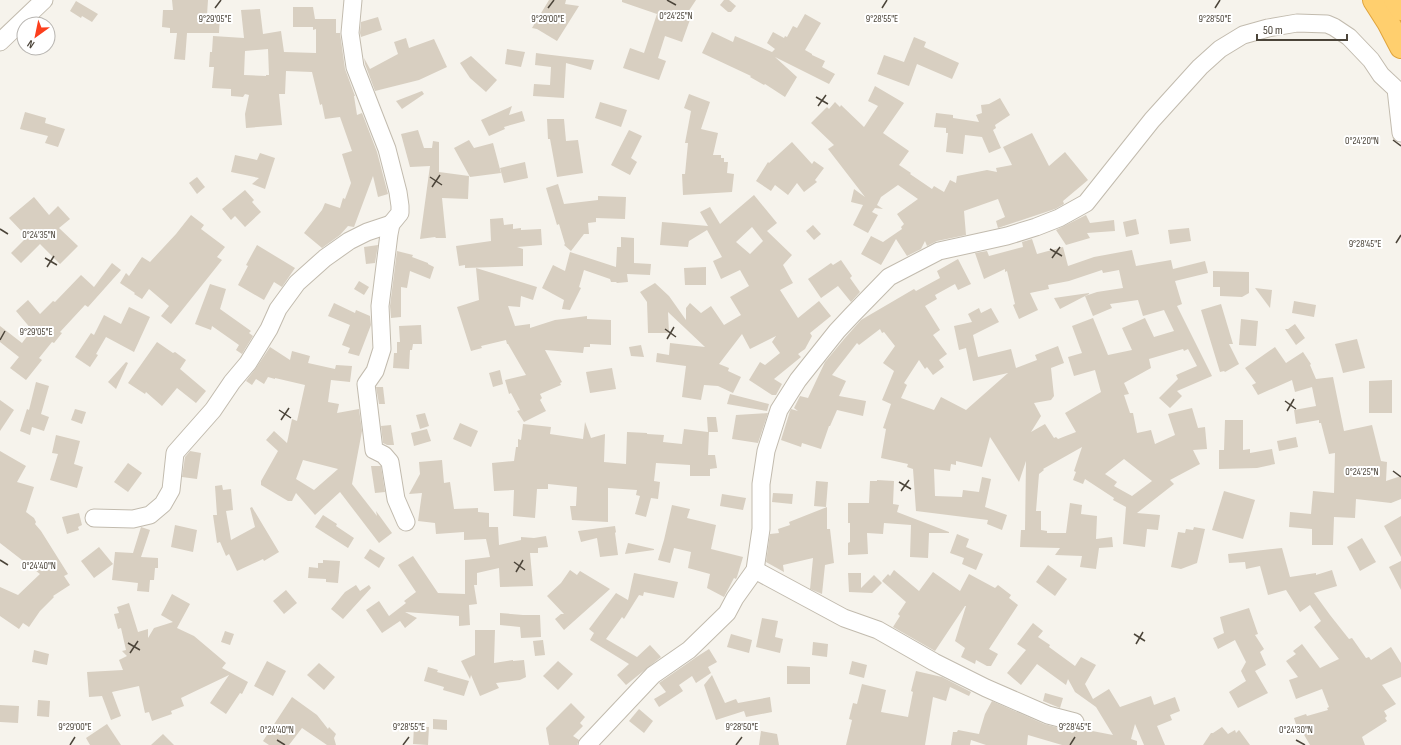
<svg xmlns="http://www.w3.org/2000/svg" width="1401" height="745" font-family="'Sofia Sans Condensed',sans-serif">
  <rect width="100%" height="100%" fill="#f6f3ec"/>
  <g fill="#d8cfc1" fill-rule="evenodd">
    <path d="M172,0H208L207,15H220L219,33H187L185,60L174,59L177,33H170V28L162,27L163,10H173Z"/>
    <path d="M549,0H566L565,4L579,6L557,41L537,29L532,28Z"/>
    <path d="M622,0H696L688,12L692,14L682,42L665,36L658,58L666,61L659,80L623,68L630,48L644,53L657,14L622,2Z"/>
    <path d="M724,0H729L736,6L731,12H728L720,5Z"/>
    <path d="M76,1L98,14L92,22L82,16L81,18L70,11Z"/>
    <path d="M293,7H313L315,19H336V33H340L345,69L355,96H354L357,115L362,113L377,152L388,194L378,197L373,176L354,227L348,226L340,235L322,248L304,233L322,210L325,203L340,208L343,198L345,199L351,183L342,154L352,151L340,117L325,119L322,104L320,105L312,72L286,71L285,94H279L282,125L246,128L245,114L249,95L245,94L243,97L231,96V89L212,88L214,67H209L210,52H212L213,36L244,38L241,10L260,9L263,34L281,31L284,52L316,53V29L313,30V27H293ZM268,49L269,75H266V76L244,75L245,51Z"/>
    <path d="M805,14L821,23L805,50L812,54V55L825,61L822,67L835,74L829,84L775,57L797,77L785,97L765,84L764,85L750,77L751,76L702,53L712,32L733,42L735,36L772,52L775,49L767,43L773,32L784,38L785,36L787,37L793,26L797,28Z"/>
    <path d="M378,17L382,30L361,37L360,33L361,22Z"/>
    <path d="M914,37L926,42L924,47L959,63L952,79L917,64L909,86L877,74L884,55L904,62Z"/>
    <path d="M406,38L409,48L434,39L447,67L419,80L375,91L365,64L364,58L370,69L398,54L394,42Z"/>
    <path d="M507,49L525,52L521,67L505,64Z"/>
    <path d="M536,53L543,54L594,60L591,70L566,63L564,98L533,96L534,84L550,85L551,67L535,65Z"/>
    <path d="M471,56L497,80L486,92L470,78L460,63Z"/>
    <path d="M875,86L904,103L883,133L909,151L899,165L911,173L910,174L932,189L934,186L944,192L950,180L956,183L957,176L987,170L997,172L996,168L1012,165L1003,147L1032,133L1049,166L1065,152L1088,180L1063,201L1064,204L1055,209L998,228L996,221L1005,217L998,199L964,211L966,235L937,241L927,246L925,241L921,249L907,256L896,239L881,265L861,254L871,236L883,242L902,229L901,227L904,224L897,214L918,199L898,185L881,197L877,205L883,209L875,208L872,212L878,215L868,233L853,225L863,205L851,202L854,189L865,197L828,149L834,145L811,123L827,107L829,109L835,102L840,107L841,105L864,127L878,106L868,101Z"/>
    <path d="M422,91L424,94L402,109L396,101Z"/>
    <path d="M689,94L710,102L701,129L718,133L713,155H721V158H724V162H728L727,173L734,174L732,192L683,195L682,174H685L688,143H685L691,111L684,108Z"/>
    <path d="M1000,98L1010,115L995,125L996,128L993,130L1001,148L989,153L982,137L965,135L963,154L946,152L948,133H946V128L934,127L936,113L953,115V118L979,122L976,115L982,113L981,105L989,104Z"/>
    <path d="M600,102L627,110L621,127L595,118Z"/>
    <path d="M512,106L509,115L522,111L525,121L504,127L505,129L489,136L481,120Z"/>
    <path d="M25,112L46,118L45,123L65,129L58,147L45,143L48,136L20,129Z"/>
    <path d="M547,119H564L566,141L578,140L583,173L557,177L550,139H548Z"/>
    <path d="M418,130L424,148H432L433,141L439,142V172L469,176L468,199L442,198L446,238H436L435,237L420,239L430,166L410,167L401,134Z"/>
    <path d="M629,130L642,136L631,158L637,162L630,175L611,165Z"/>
    <path d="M469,140L474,148L493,143L501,173L470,177L454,148Z"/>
    <path d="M792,142L812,164L814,161L824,168L815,180L817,182L804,192L797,183L788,195L775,185L771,191L756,181L768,162L769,163Z"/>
    <path d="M260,153L275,158L265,189L252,184L259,178L231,172L235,155L257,160Z"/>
    <path d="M525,162L528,178L504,183L500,168Z"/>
    <path d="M197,177L205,187L197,194L189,183Z"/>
    <path d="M558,184L564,204L598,200V196L626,197L625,219L596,218V222L588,223L589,234H584L571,251L564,245L565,244L559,224L557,225L546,188Z"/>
    <path d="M245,190L254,200L252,202L261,212L245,227L235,216L231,220L222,209Z"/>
    <path d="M754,195L777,223L767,231L792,255L783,265L793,283L780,290L798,318L819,301L831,316L810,333L812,336L805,349L798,354L801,357L774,379L782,384L776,395H772L749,380L760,362L765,365L780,353L772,342L776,336L750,349L742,334L719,364L729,368L728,371L741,377L733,393L718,386L704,385L701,400L682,397L686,366L656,362L657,353L669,355L670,343L705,347L668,312L669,333H648L647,302L640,292L655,283L669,296L686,320V308L690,303L701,313L711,306L724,325L741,315L730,297L749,286L740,270L721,279L713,261L722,257L707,230L689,241L688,247L660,245L662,222L708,226L700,212L710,207L720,224ZM752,227L763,241L750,254L736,242Z"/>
    <path d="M34,197L49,215L58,206L70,219L59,228L78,246L60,264L40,244L21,263L11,253L27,237L9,218Z"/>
    <path d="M191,215L204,225L201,229L225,247L217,257L222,260L171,324L161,316L169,306L149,289L142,299L134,294L135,293L120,283L126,273L129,276L142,257L150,262L176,234Z"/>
    <path d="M1086,215L1090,223L1114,220L1115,231L1087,233L1090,238L1066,245L1056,230Z"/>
    <path d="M503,218L504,225L513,224V229L521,228V230L541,229L542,245L517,247L523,249V266L465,268V265L459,266L456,246L491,241L490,219Z"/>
    <path d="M1136,219L1139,234L1126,237L1123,222Z"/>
    <path d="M813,225L821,234L814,240L806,231Z"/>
    <path d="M1189,228L1191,241L1170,244L1168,230Z"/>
    <path d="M621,237L634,238V263L651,264L650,275L627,274L628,282L617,283L616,282H611L610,279L584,270L579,287L581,288L570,310L562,309L564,300L542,288L553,265L565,271L570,252L616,267L617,247H621Z"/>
    <path d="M1032,239L1037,254L1063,247L1068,266L1094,257L1132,250L1136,266L1171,260L1173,269L1205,261L1208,273L1175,281L1182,304L1177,306L1212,376L1177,391L1182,396L1170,408L1159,398L1178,379L1176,375L1197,366L1188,349L1184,351L1183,349L1149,359L1151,368L1124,383L1129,394L1124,395L1130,413H1133L1137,433L1151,430L1155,444L1175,435L1168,414L1192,408L1198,428L1205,427L1207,449L1193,450L1200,464L1170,480L1174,484L1137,513L1160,515L1158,530L1147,529L1145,547L1123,544L1126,507L1113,500L1114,498L1085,479L1083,484L1073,480L1076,472L1074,471L1082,447L1043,469L1044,470L1039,474L1036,511H1041V530L1047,531V533H1066L1070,503L1082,505L1081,514L1097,516L1096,539L1112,537L1113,547L1099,548L1096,569L1080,567L1082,556L1055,555L1060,548L1020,547L1021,530H1025L1026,461L1019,482L990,437L982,467L956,461V465L951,464L950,471L934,469L935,496L962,497L963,490L979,492L982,477L991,479L985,507L1007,515L1002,530L987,524L988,520L916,511L913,469L907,467L908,464L881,458L886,429L883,428L891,404L882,400L894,371L883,363L895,346L884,332L882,333L880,329L859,345L857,343L832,375L846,381L839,396L866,401L863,416L837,410L830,426H829L821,449L802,443L801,447L781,440L790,411L791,409L798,411L794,408L800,396L808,398L825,362L845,338L861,320L914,289L916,291L940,278L937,271L958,259L971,284L958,290L955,284L935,295L937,299L925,306L940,330L933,335L947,354L939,360L944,367L933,375L927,367L925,369L919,360L904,383L907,385L901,398L934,410L941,397L966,410L1008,373L973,381L966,348L959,350L954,326L972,322L968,314L979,308L981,313L991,308L999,322L973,335L978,357L1011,349L1016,368L1037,360L1035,355L1058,346L1064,363L1051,368L1054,396L1051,400L1034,403L1041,416L1031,432L1045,424L1054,438L1056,437L1058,439L1076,432L1065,413L1101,392L1095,370L1074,376L1068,357L1082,353L1072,326L1093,318L1108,355L1132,350L1122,328L1145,318L1154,337L1174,331L1164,310L1143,316L1138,300L1110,304L1112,308L1093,316L1085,296L1097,292L1123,288L1119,270L1103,273L1102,270L1069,281L1048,285L1049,289L1030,293L1038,310L1019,319L1013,305L1015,304L1007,271L1005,272V269L984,279L975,253L987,251L989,256L1023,247L1022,242ZM1124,459L1152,481L1132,496L1114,486L1117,482L1105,474Z"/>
    <path d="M257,245L295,268L282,287L274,282L264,300L238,285L248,266L246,265Z"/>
    <path d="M378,245L375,263L366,264L364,247Z"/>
    <path d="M397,251L413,255L412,257L428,263V264L434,267L430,279L410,271L407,288L401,287V317L391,318L390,306Z"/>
    <path d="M841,260L852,276L850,278L860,292L851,302L838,286L821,298L808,279L831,263L833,265Z"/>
    <path d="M112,263L121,270L88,307L85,305L60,332L62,333L54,343L52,342L39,358L42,360L26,380L10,368L19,357L0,342V326L22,343L32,330L16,311L28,300L40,314L53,301L55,302L81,275L94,287Z"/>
    <path d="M706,267V285H685L684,268Z"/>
    <path d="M476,268L537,287L533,300L521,296L520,307L508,306L515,326L530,324V328L555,320L587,316V319L611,320V345L590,344V347H584L583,353L545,350L562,382L560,383L561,385L540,394L542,398L540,400L546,411L524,422L517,411L520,410L511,393L509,394L505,380L526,375L508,344H507L506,340L481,346L482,348L471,351L457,307L479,300Z"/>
    <path d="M1213,271L1249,272V293L1242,297L1220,296V287H1213Z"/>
    <path d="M359,281L369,287L364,295L354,289Z"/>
    <path d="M210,284L226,289L220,309L251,331L249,333L253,336L242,354L236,350L239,345L212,326L211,330L195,324Z"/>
    <path d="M1255,288L1272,290L1270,308Z"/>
    <path d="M1089,293V294L1060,309L1054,298Z"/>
    <path d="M1294,301L1316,305L1314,317L1292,313Z"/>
    <path d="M334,303L355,313L356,310L370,316L371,325L359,356L348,353L350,348L342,345L350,325L328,316Z"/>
    <path d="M1221,304L1233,344H1229L1239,364L1225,372L1224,371L1220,372L1201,310Z"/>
    <path d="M129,307L150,317L134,352L106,337L96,354L98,355L90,367L75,357L91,333L94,335L104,315L121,324Z"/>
    <path d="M1241,319L1258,321L1256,346L1239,345Z"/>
    <path d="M1295,324L1305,338L1296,345L1285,329H1288Z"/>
    <path d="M421,325L422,344H413L412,350H410L409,369L393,368L394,353H397V342H400L399,326Z"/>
    <path d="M1357,339L1365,368L1343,373L1335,344Z"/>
    <path d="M157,342L173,353L175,352L186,360L180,369L206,391L196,403L177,388L162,406L146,392L145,394L128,383Z"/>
    <path d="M641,345L644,357L631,356L629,347Z"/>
    <path d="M270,347L290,360L292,351L310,356L308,363L335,369L336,365L352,366L350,382L331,380L328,402L339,404L337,413L359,409L362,431L352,484L377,516L376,511L392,533L379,543L340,492L315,515L296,493L292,501H288L261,485V481L278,451L266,440L274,431L287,443L292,419L297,421L305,385L275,378V379L268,377L264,384L256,379L252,385L246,381L256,368ZM303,460L338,469L314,490L296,479Z"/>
    <path d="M1275,347L1286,363L1303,352L1311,364L1310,365L1316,379L1333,377L1344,431L1372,425L1381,461L1387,462L1386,481L1401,476V499L1391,503L1356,499L1355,518L1334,517L1333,545H1312V529L1289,527L1290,512L1311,514L1313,491L1334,493L1335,453L1329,454L1321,423H1319V420L1296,424L1294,410L1316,406L1312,387L1295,392L1292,380L1258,395L1252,385L1256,383L1245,368Z"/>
    <path d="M126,362L128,363L116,389L108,382Z"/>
    <path d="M612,368L616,389L590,393L586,372Z"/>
    <path d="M500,370L503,384L493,387L489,373Z"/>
    <path d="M1392,380V413H1369V381Z"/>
    <path d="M36,382L49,386L41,414L49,417L44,431L32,427L30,435L20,431L27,409L29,410Z"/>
    <path d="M376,387H383L385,404H379Z"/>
    <path d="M730,394L769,404L767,411L727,404Z"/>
    <path d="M0,400L14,410L0,431Z"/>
    <path d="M75,409L86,412L82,424L71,420Z"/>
    <path d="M425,413L429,426L420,429L416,415Z"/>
    <path d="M768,413L758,443L732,439L736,415Z"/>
    <path d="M707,417H716L718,432H709L708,455H715L717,468L710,469V476H690V465L656,463L654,481L660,482L658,499L651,498L646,517L635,514L640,496L636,495L637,490L608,488V522L572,520L570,506H576L577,487L548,484V489H537L535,518L513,516L514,490L494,491L492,463L514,461L516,447H518V439L521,440L523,424L551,427L550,434L583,439L585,422L591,438L605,434L604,462L626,464L627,432L647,433V434L664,435L663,442L682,444L684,429L708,432Z"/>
    <path d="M1225,420H1243V450L1250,449V453L1272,449L1275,464L1257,468L1219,469V450H1224Z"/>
    <path d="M460,423L478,431L471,447L453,439Z"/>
    <path d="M391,425L394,445H387L383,443L381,426Z"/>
    <path d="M427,429L431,441L414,446L411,433Z"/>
    <path d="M56,435L80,441L74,464L83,467L77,488L50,480L58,454L52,453Z"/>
    <path d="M1296,437L1298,447L1279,451L1277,441Z"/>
    <path d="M0,451L26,466L17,482L34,487L26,512L34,518L36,522L35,524L41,531L68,574L64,576L70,585L53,596L54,597L40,611L29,627L23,623L19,629L0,616V587L18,595L40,574L0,543Z"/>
    <path d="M190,451L201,453L197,479L182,477L185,457Z"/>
    <path d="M442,460L444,483L450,482L454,509L478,508V512L489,513V527H498L499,545L521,540V537L534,538L546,536L548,547L538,548V553H530L533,586L500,587L499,568L477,573V585H474L477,604L469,605L470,625L459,626V616L405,612L417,618L405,628L400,621L382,633L366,610L379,601L389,616L406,603L404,601L416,592L398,565L413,556L438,593L465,594V560L490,557L486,539L464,540V532L436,534L435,523L418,521L422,493L409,494L420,474L419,462Z"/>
    <path d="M128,463L142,473L128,492L114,482Z"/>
    <path d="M371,466H381L385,492L375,493Z"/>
    <path d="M877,480L894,481L893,504L899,505L897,512L949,532V533H929L928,558L910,557L911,525L884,523L883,534L867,533L868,554L848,555V543L850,542V523H848V503H869L870,481H877Z"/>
    <path d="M816,481L828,482L826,507L814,506Z"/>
    <path d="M222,485L223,490L231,489L233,510L226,511L231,540L255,527L250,508L252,507L279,552L264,561L263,559L237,571L229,554L226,556L220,542L217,543L213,515H217L215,486Z"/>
    <path d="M1224,491L1255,500L1243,539L1212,530Z"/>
    <path d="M773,493L793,494L792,504L772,502Z"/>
    <path d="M722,494L746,498L743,510L720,506Z"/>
    <path d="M672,505L690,509L687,518L716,525L711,549L743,557L737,577L736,579L734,578L724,597L707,588L710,574L688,568L691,552L674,548L670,563L658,560L664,540Z"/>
    <path d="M827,507V529H830L834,563L825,565L822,594L810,589L813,558L783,565L784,572L766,562L770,534L779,533L778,529L790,525L789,522Z"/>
    <path d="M79,513L82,525L78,527L79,530L67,534L62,517Z"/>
    <path d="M323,515L337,524L336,526L354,538L348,548L315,527Z"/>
    <path d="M1401,516V557L1384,526Z"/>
    <path d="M175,525L197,530L193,552L171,547Z"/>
    <path d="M615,526L616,532L615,533L618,555L600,557L597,538L581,542L578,531Z"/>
    <path d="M141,527L150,530L141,557L158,558V568H155L154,580H150L149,592L137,591L138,583L112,580L115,552L133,553Z"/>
    <path d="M1194,527L1205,529L1197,563L1181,569L1171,567L1178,532L1185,533L1186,529L1193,530Z"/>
    <path d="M957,534L969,539L966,547L983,554L976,570L962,564L964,558L950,553Z"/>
    <path d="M1362,538L1376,562L1360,571L1347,547Z"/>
    <path d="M628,543L654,549V550L625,554Z"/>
    <path d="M99,547L113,564L94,578L81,561Z"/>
    <path d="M1282,548L1290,577L1316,573V575L1332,570L1337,586L1314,593L1330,615L1349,639L1352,638L1366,658L1369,657L1371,660L1391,647L1401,663V677L1382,685L1396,704L1384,711L1387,716L1385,718L1387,721L1362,737L1365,745H1310L1303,733L1299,734L1294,718L1306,714L1307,716L1328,710L1327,708L1329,707L1322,689L1296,699L1289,680L1298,677L1286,661L1296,654L1293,651L1302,644L1320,668L1339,659L1314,627L1321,621L1310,605L1300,612L1286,590L1268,595L1260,566L1246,569L1245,562L1229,563L1228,554Z"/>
    <path d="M370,549L385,558L379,568L364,558Z"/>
    <path d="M323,560L340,561L338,583L326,582V579L308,578L309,567L318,568V563H323Z"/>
    <path d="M1401,561V590L1389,567Z"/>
    <path d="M1048,565L1067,579L1055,596L1036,582Z"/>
    <path d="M570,570L577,575L580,571L610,589L564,630L555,619L561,614H564L547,596L561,583Z"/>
    <path d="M894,570L919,591L933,572L960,591L969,574L995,588L998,585L1011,595L1009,598L1018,605L989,649L998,654L991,666H987L976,660L975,664L961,657L965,648L955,641L966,606H965L935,651L893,627L900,616L898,614L906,602L882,581L888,574L890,576Z"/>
    <path d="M634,573L678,582L674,598L644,592L643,596L639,595L624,619L622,617L606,639L637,657L650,645L661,657L626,685L617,675L629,664L590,640L594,633L589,629L616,593L628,600Z"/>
    <path d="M848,573H861V588L874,575L882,583L872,593L849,592Z"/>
    <path d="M356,585L360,591L369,585L371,588L343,619L331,609L345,592Z"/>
    <path d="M286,590L297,603L284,614L273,601Z"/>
    <path d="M172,594L190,604L177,628L194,636L226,663L222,668L248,682L242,694L240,693L226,714L210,703L229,675L181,698L184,706L171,711L172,714L152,721L149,712L145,713L139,686L112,692L121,716L111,720L102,696L89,697L87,672L123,670L119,660L127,656L122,651L126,650L121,628L118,629L114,614L119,613L117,607L129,603L138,632L148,629V638L154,628L173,622L161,615Z"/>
    <path d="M1249,608L1258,634L1255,635L1264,649L1260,652L1266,665L1255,671L1268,693L1238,708L1229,692L1246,681L1241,671L1246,662L1235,640L1218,649L1213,638L1224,633L1220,617Z"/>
    <path d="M500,613L523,615H540L541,637L521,638L520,627L500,625Z"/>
    <path d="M762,618L778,621L775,637L783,639L780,653L756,647Z"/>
    <path d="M1033,623L1043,631L1038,637L1050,645L1049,647L1075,666L1081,657L1096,665L1085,684L1093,699L1109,689L1120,707L1151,696L1154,705L1175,697L1180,711L1170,715L1172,720L1157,726L1165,745H1144L1135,724L1131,739L1137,741V745H1062L1028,735L1027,745H986L971,740L970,745H951L953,732H957L958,730L979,734L985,714L992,701L1044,724L1067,730L1072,733L1082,729L1113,735L1096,707L1075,692L1068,679L1066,685L1037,664L1021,685L1007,673L1026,650L1017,644Z"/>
    <path d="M475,630H495L494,663L513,660V661L524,660L526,677L520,680L496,683L499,688L480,696L471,675L470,679L461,661L475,655Z"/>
    <path d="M225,631L234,634L230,645L221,642Z"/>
    <path d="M731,634L752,640L749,653L727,647Z"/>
    <path d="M543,640L545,655L535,656L533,641Z"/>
    <path d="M813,642L828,644L827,657L812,655Z"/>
    <path d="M709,649L717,662L708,667L711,673L696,683L692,676L679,685L683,691L659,707L654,699L666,692L659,683L698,656Z"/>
    <path d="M34,650L49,654L47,665L32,662Z"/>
    <path d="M267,661L286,671L273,696L254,686Z"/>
    <path d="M558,661L573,674L558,690L543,676Z"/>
    <path d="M852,661L867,665L864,678L849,674Z"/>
    <path d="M319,663L335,677L324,690L307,675Z"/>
    <path d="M787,666L810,667V684H787Z"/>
    <path d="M428,667L438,670L437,672L469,681L464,696L443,690L444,687L424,681Z"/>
    <path d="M916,671L942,677L971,692L969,696L950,687L946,701L933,697L925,745H846L852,720L849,719L853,703L857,704L862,684L886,690L881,712L908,717L913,692L911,691Z"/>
    <path d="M712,675L725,703L736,699L738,703L770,697L772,712L746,717L744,711L716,720L704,685Z"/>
    <path d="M1045,693L1063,698L1060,708L1043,701Z"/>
    <path d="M292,697L317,715L328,729L329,727L336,734L334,738L336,745H327L302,728L289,745H269L263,741Z"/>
    <path d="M38,700L50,701L49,717L37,716Z"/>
    <path d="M571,703L585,717L580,723L583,726L573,736L579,740L577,745H549L546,728Z"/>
    <path d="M0,705L19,706L18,723L0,722Z"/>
    <path d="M639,709L653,721L644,733L629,721Z"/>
    <path d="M433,719L447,720V730L433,729Z"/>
    <path d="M107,724L121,745H90L86,738Z"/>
    <path d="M414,727H429L428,745L413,744Z"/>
    <path d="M1222,727L1228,734L1235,730L1236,733L1239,730L1250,745H1203L1211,733H1213Z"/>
    <path d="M761,731L777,734L779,745H759Z"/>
    <path d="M163,734L174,745H151Z"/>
  </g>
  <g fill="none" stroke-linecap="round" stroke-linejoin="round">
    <defs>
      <g id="minor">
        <path d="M353,0L350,33L355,67L387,149L398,192L400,206V213L391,224L389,234L380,306L382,349L375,371L366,384L374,450L384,455L390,462L396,499L406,522"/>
        <path d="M0,42L44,0"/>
        <path d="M94,518L133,519L150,515L163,504L171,490L175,453L213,410L232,382L248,363L269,329L278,309L297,283L325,258L349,241L367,232L391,224"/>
        <path d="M755,570L844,618L878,630L934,662L986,688L1048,715L1075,722"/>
        <path d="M587,745L653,675L689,650L727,613L735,598L755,570L761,529V484L766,451L779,410L798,380L837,331L852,315L889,277L939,251L1007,236L1036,227L1059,218L1086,203L1152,120L1200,67L1220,49L1243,35L1268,28L1297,23L1327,24L1334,27L1349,37L1371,60L1381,75L1396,89L1401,133"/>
      </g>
      <g id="highway">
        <path d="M1374,0L1388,22L1401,47"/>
        <path d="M1395,0L1401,9"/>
      </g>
    </defs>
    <use href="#minor" stroke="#c2bbae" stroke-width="19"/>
    <use href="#highway" stroke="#e0a43c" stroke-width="24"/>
    <use href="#minor" stroke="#fff" stroke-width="17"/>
    <use href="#highway" stroke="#ffcf6e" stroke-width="22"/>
  </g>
  <path fill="none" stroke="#4b4439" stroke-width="1.5" d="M667,0L676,5M215,8L221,0M548,8L554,0M882,8L887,0M1215,8L1220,0M816,97L828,104M818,106L826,95M1393,140L1401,146M430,177L442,185M432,187L440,175M0,229L8,234M1396,243L1401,235M1050,249L1062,256M45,258L57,265M1052,258L1060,247M47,267L54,256M665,329L676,337M667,339L674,327M0,340L5,331M1285,401L1296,409M279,410L291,418M1287,411L1294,399M281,420L289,408M1393,471L1401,477M899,482L911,489M901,491L909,480M0,560L8,565M514,562L525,570M516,572L523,560M1134,634L1145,641M128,643L140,650M1136,644L1143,632M130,653L138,641M277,740L285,745M1296,740L1305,745M70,745L75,737M403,745L409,737M736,745L742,737M1070,745L1075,737"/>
  <g font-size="10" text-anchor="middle" fill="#4b4439" stroke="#fff" stroke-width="4" stroke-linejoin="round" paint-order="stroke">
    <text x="676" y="19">0°24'25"N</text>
    <text x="215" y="22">9°29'05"E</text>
    <text x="548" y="22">9°29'00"E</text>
    <text x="882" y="22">9°28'55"E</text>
    <text x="1215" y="22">9°28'50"E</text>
    <text x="1362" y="144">0°24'20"N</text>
    <text x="39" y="238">0°24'35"N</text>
    <text x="1365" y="247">9°28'45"E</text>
    <text x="36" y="335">9°29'05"E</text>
    <text x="1362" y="475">0°24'25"N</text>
    <text x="39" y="569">0°24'40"N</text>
    <text x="75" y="730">9°29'00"E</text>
    <text x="409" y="730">9°28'55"E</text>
    <text x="742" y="730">9°28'50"E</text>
    <text x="1075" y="730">9°28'45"E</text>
    <text x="277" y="733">0°24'40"N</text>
    <text x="1296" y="733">0°24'30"N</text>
  </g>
  <g transform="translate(36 36) rotate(213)"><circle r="19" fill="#ffffff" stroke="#b7b4b0"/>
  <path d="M0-3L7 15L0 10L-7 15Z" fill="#fc3f1d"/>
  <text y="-6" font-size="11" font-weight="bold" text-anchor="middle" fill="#4b4439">N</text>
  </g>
  <path d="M1257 34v6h90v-6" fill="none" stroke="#4b4439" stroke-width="2"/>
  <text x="1263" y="34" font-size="12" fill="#4b4439" stroke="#ffffff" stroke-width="3" paint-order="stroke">50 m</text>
</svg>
